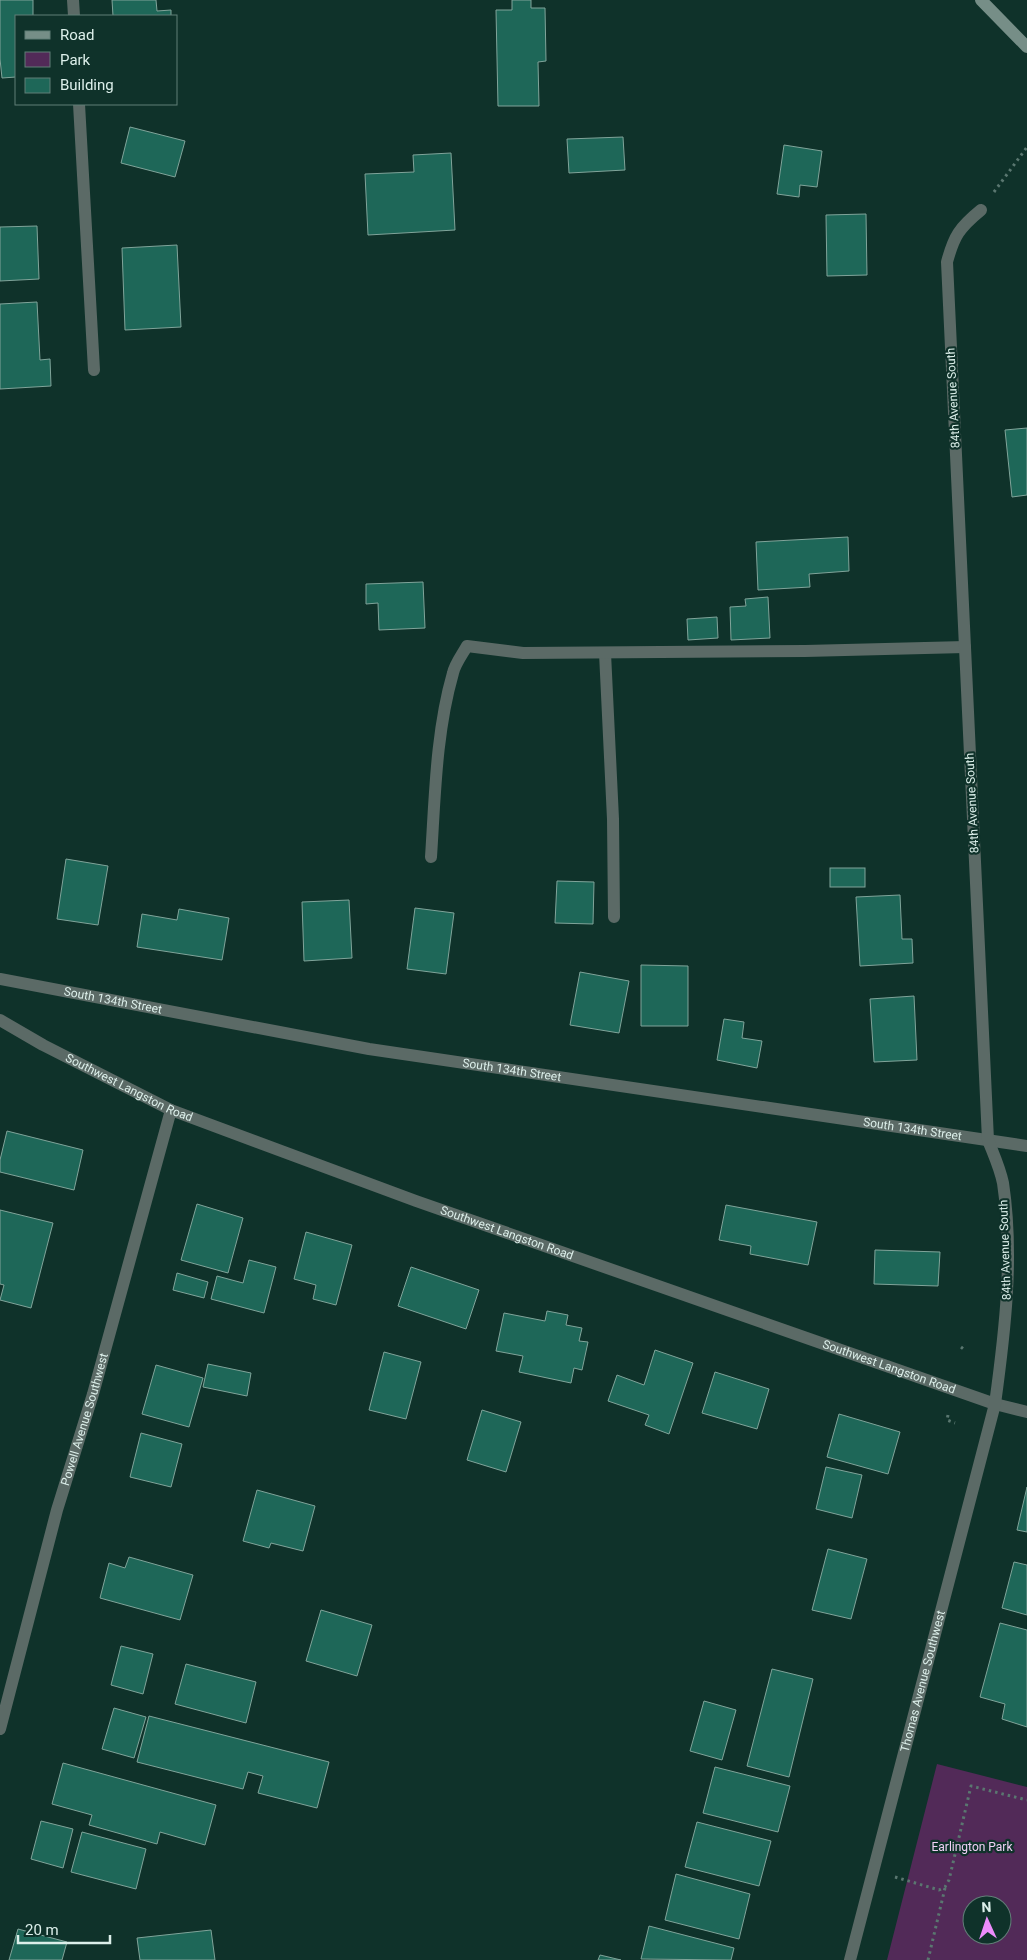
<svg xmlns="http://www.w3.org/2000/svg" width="1027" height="1960" font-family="Roboto,sans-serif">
  <rect width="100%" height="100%" fill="#0f322a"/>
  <path fill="#522a58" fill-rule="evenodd" d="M937,1764L1027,1787V1960H887ZM972,1905H1002V1935H972Z"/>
  <g fill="#1e6758" stroke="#80a49a">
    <path d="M0,0H33V16H16V77L2,78L0,59Z"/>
    <path d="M112,0H156L157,11L171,10V16H113Z"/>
    <path d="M512,0H531V8H545L546,61L538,62L539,106H498L496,10H512Z"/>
    <path d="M130,127L185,141L175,177L121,163Z"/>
    <path d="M623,137L625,170L569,173L567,139Z"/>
    <path d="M784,145L822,151L817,187L800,185L799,197L777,194Z"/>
    <path d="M451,153L455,230L368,235L365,174L414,172L413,155Z"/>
    <path d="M866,214L867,275L827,276L826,215Z"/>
    <path d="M37,226L39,279L0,281V227Z"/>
    <path d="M177,245L181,327L125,330L122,248Z"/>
    <path d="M37,302L40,360L50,359L51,386L0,389V304Z"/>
    <path d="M1027,428V495L1012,497L1005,430Z"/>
    <path d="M848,537L849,571L809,574L810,587L758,590L756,542Z"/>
    <path d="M423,582L425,628L379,630L378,603L366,604V584Z"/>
    <path d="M768,597L770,638L731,640L730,607L746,606L745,599Z"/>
    <path d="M717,617L718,638L688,640L687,619Z"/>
    <path d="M66,859L108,866L98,925L57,919Z"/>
    <rect x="830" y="868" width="35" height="19"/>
    <path d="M557,881L594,882L593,924L555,923Z"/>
    <path d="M900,895L902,939H912L913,963L860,966L856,897Z"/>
    <path d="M349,900L352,958L304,961L302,902Z"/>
    <path d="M415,908L454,913L446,974L407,969Z"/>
    <path d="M179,909L229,918L222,960L137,947L142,914L177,920Z"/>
    <path d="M641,965L688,966V1026H641Z"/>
    <path d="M580,972L629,981L619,1033L570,1025Z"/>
    <path d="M914,996L917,1060L874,1062L870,999Z"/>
    <path d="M724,1019L744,1022L742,1038L762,1041L757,1068L717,1060Z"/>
    <path d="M7,1131L83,1150L74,1190L0,1172V1160Z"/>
    <path d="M197,1204L243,1218L228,1273L181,1260Z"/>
    <path d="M726,1205L817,1222L808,1265L750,1254L751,1246L719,1240Z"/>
    <path d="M0,1210L53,1223L31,1308L0,1300L4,1285L0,1284Z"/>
    <path d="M306,1232L352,1245L336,1305L313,1299L316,1285L294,1279Z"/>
    <path d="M875,1250L940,1252L938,1286L874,1284Z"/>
    <path d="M249,1260L276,1267L264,1313L211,1299L217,1276L243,1283Z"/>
    <path d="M411,1267L479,1290L466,1329L398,1306Z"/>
    <path d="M177,1273L208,1282L204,1298L173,1290Z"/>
    <path d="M547,1311L568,1315L566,1325L582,1328L579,1341L588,1342L582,1370L574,1368L571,1383L519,1372L523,1356L496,1351L504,1313L545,1321Z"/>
    <path d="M655,1350L693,1363L669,1434L645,1425L649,1415L608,1401L617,1375L644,1385Z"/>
    <path d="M384,1352L421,1362L406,1419L369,1410Z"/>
    <path d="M208,1364L251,1373L247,1396L203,1387Z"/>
    <path d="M156,1365L203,1378L189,1427L142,1414Z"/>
    <path d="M715,1372L769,1389L757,1429L702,1413Z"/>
    <path d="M482,1410L521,1422L506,1472L467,1460Z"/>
    <path d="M839,1414L900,1432L888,1474L827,1457Z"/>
    <path d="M141,1433L182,1444L171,1487L130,1477Z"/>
    <path d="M826,1467L862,1475L852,1518L816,1509Z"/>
    <path d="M1027,1487V1532L1017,1530Z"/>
    <path d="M257,1490L315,1506L303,1551L271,1543L269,1548L243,1541Z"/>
    <path d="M828,1549L867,1559L851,1619L812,1610Z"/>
    <path d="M129,1557L193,1575L180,1620L100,1598L109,1563L125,1568Z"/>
    <path d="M1014,1562L1027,1565V1615L1002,1608Z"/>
    <path d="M321,1610L372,1625L357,1676L306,1661Z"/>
    <path d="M1000,1623L1027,1630V1727L1002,1719L1005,1704L980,1697Z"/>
    <path d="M121,1646L153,1654L143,1694L111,1685Z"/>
    <path d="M186,1664L256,1682L246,1723L175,1704Z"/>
    <path d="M772,1669L813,1679L789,1777L747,1766Z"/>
    <path d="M704,1701L736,1710L722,1760L690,1751Z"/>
    <path d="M114,1708L146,1717L134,1758L102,1749Z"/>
    <path d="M149,1716L329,1762L317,1808L258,1793L263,1776L248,1772L243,1789L137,1762Z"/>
    <path d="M63,1763L216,1805L205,1845L160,1832L157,1844L89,1825L92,1815L52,1804Z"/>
    <path d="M715,1767L790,1786L778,1832L703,1813Z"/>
    <path d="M41,1821L73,1829L63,1868L31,1859Z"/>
    <path d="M697,1822L771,1841L759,1886L685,1867Z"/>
    <path d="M82,1832L146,1849L136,1889L71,1872Z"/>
    <path d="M676,1874L750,1894L739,1939L665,1920Z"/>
    <path d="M649,1926L734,1948L731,1960L641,1959Z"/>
    <path d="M18,1929L67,1942L62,1960H9Z"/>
    <path d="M211,1930L215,1960H140L137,1938Z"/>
    <path d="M600,1955L621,1960H598Z"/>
  </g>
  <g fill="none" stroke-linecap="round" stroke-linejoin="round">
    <g stroke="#5a7770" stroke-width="3" stroke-dasharray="2.5 4" stroke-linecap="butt">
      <path d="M994,192L1027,147"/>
      <path d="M961,1347L966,1351"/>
      <path d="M948,1415L947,1420L955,1423"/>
      <path d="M895,1877L939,1890L945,1887L949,1880L971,1786L1027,1800"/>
      <path d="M928,1960L945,1888"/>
    </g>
    <g stroke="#5b6a66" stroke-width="12">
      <path d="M73,0L74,16"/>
      <path d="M79,104L94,370"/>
      <path d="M605,653L613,819L614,917"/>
      <path d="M431,857C435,796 436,732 453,673C455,664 462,655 467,646L523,653L805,651L965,647"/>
    </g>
    <g stroke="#5b6a66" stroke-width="12">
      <path id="s1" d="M0,979L369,1049L1027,1146"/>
      <path id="s2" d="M0,1020L43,1045L171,1110L416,1201L995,1404L1027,1412"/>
      <path id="s3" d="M0,1729L57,1510L93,1394L171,1110"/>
      <path id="s4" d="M850,1960L995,1404C1005,1331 1014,1256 1003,1183C1000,1168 993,1153 988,1140L947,262C954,236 959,228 981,210"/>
    </g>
    <path stroke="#768e87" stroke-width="12" d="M981,0L1027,47"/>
  </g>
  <g text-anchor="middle" stroke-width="4.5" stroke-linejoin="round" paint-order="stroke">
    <g font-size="12" fill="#dcefea" stroke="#0f322a">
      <text transform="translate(953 398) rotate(-93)" y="4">84th Avenue South</text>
      <text transform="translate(972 803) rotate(-93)" y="4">84th Avenue South</text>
      <text dy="4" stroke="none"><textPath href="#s1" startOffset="115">South 134th Street</textPath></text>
      <text dy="4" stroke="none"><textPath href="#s1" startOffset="520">South 134th Street</textPath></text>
      <text dy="4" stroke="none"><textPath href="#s2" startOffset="146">Southwest Langston Road</textPath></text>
      <text dy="4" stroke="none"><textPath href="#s1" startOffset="925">South 134th Street</textPath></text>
      <text dy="4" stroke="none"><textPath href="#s2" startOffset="551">Southwest Langston Road</textPath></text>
      <text transform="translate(1005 1250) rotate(-92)" y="4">84th Avenue South</text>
      <text dy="4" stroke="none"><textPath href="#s2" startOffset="956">Southwest Langston Road</textPath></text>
      <text dy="4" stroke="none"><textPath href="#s3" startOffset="321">Powell Avenue Southwest</textPath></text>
      <text dy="4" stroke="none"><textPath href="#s4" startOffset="288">Thomas Avenue Southwest</textPath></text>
    </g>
    <g font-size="12" fill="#f1d0f6" stroke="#0f322a">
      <text x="972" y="1851">Earlington Park</text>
    </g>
  </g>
  <rect x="15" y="15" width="162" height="90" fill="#0f322a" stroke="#617e77"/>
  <rect x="25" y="31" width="25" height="8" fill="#768e87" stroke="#617e77"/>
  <text x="60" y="40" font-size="15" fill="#dcefea">Road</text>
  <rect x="25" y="52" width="25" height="15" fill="#522a58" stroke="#617e77"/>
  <text x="60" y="65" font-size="15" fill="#dcefea">Park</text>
  <rect x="25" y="78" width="25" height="15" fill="#1e6758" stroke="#617e77"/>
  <text x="60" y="90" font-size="15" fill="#dcefea">Building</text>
  <g transform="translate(987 1920) rotate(357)"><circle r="24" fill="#0f322a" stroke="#617e77"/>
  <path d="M0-4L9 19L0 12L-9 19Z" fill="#ec8cfb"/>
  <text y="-8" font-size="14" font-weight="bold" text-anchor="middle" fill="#dcefea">N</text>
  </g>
  <path d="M18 1935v8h92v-8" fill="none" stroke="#dcefea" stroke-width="2.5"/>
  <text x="25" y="1935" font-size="15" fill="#dcefea" stroke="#0f322a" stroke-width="4" paint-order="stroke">20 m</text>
</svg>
